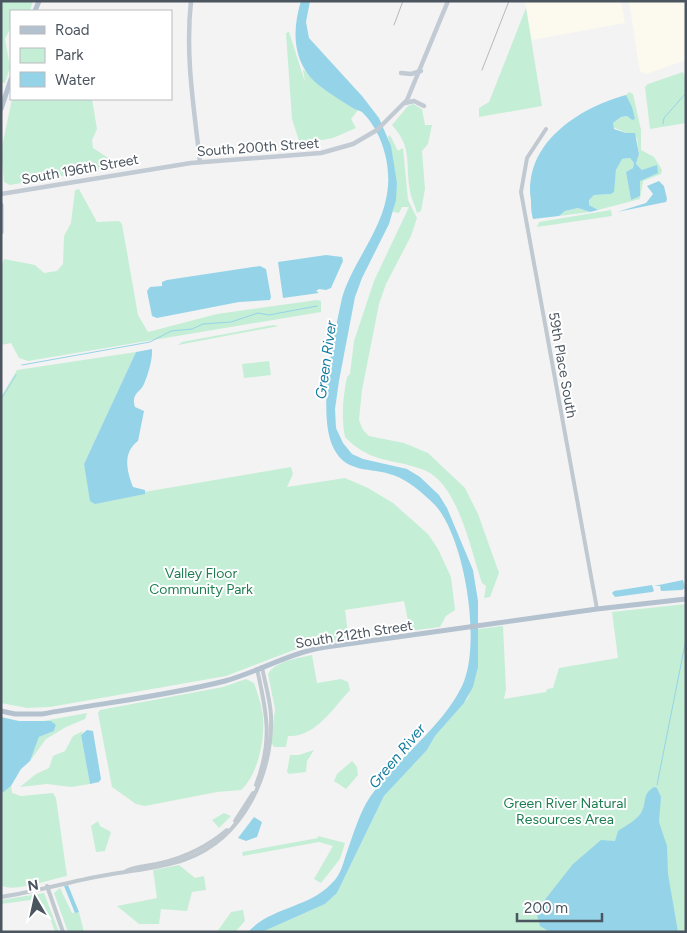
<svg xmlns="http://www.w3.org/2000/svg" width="687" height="933" font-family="Figtree,sans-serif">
  <rect width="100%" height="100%" fill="#f4f3f3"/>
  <g fill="#fcf9ef">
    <path d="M525,1H621L625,23L532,40Z"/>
    <path d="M629,1H686V60L646,74L640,72Z"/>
  </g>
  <g fill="#c5eed6">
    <path d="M1,1H33L30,11H11V27L5,39L10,67L5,83H1Z"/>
    <path d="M526,8L542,106L479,117V108L489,102Z"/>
    <path d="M289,32L305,82L303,69L321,87L358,110L351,119L356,128L333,138L300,144L292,119L286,33Z"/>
    <path d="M683,72L686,80V123L650,129L645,87L648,84Z"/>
    <path d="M629,92L633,94L641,130V150L654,157L662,170L661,174L643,181L640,199L598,210L589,205V200L594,195L611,194C618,179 612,172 622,159L630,158L634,163L633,168L626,172L631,200L640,181L651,168L642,170L636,164L639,154L637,138L613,127V123L621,117L627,116L632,120L626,95Z"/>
    <path d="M12,99H92L97,129L92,140L93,148L113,161L107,168L10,185L4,182L1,151Z"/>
    <path d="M413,104L422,109L425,125H432L428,144L422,151L425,189L421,211L417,213C415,205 411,198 410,191C405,163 413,148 392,125L408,106Z"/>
    <path d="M390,135L398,151L403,148L408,200L417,218L411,236L386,284L379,304L362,390L359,420L363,430L369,436L404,443L428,453L465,488L478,514L499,573L490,597L484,598L486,586L482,583C471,551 458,483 424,470C393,458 371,464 345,437C341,416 343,397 347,377L350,374L354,341L374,281L409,207H402L399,213L393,212L397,183L388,137Z"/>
    <path d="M79,189L97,222L119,221L122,224L138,315L148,332L217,314L317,300L321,301V312L28,361L19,358L11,343L1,345V267L4,259L35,265L44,273L57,271L63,264L64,236L71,223L75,190Z"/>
    <path d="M578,208L590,212L559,216L565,211Z"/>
    <path d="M611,210L612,216L537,227L539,222Z"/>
    <path d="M273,325L279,326L178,345L182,342Z"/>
    <path d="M136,352L84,464L91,501L291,467L293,474L287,487L345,478L368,488L393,503L428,534L438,549L451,577L455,610L446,616L440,627L410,631L404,601L345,610L349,641L307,645L226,676L50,707L27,708L1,703V397L17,370Z"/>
    <path d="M269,361L271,375L244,378L242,364Z"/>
    <path d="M686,604V932H262L325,904L337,893L384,796L427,750L435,736L468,698L476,675L478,629L503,626L506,689L504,699L546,692L547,689L553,688L559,668L618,658L612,612Z"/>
    <path d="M312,655L317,683L341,679L348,682L350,690C333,708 315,738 288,736L286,747H274L271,742L275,709L268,674C275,661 299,658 312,655Z"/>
    <path d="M246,679L254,683C258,694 262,706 263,717C265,739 258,775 241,790L217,792L145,806L136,804L112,787L98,713L100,710L223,687Z"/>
    <path d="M87,713L85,719L66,727L46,739L30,761L39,737L54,731L56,726L51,721H43Z"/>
    <path d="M83,731L81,735L90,784L71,787L47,784L20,787L36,774L49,768L53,756L65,751L73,736Z"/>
    <path d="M314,750L307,761L306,772L289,774L287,772L290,755H299Z"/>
    <path d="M352,761L357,767L358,775L346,789L334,781L337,774Z"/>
    <path d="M11,786L12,793L21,796L53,793L56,798L67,876C54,878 11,894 1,885V794Z"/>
    <path d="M224,813L231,816L219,828L212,820Z"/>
    <path d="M98,821L100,826L111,832L105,851L96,852L91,826Z"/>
    <path d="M318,836L345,843L340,859L321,883L314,879L333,846L319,842L243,856L242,852L318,838Z"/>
    <path d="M179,865L195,878L204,876L206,890L192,892L187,911L161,909L159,924H139L117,906L157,898L153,870Z"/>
    <path d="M60,888L72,913L79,912L84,932H68L54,893Z"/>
    <path d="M44,893L59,932H55L49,915L46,916L44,905L31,900L1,904V900Z"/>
    <path d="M243,910L245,921L235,932H217L231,912Z"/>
  </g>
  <g fill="#95d4e8">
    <path d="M301,1H310L306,22L309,38L362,96L379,118L391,146L397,183L396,200L389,224L362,278L355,297L339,381L335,409L336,428L343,443L352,454L363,459L407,469L420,477L439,495L447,508L473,570L478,601V667L473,687L464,703L435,736L427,750L384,796L337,893L325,904L262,932H248C271,907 308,908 331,884C342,874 343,862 348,849C354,832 360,812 370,797C397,758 441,729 462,686C482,645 465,538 435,505C424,494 408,480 393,475C370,467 347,474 334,449C316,415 334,336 342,298C353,260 385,228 388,186C390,161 381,131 363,113C360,110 356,110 353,108C343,102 331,94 321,87C293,66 291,33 301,1Z"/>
    <path d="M626,95L632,107L635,119L632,120L627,116L621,117L613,123L614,129L626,133H635L639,154L636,164L642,170L657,165L658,173L640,181V196L631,200L626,172L633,168L634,163L630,158L622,159L616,170L614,192L611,194L594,195L589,200V205L598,210L590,212L578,208L565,211L559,216L533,219C531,213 531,206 531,200C523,144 578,108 626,95Z"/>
    <path d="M659,181L664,186L667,199L666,202L617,212L646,203L653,194L647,186Z"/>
    <path d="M326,255L342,257L343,261L331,288L326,290L319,289L316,291L319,293L283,298L278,262Z"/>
    <path d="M260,266L266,269L271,297L270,300L239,302L157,318L152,316L147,291L150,287L162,286V282L167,280Z"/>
    <path d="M152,349C153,358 148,375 144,384C140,393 131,393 135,407L144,411L138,441C122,453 127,471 133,487L145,490V494L95,504L90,501L84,464L136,352Z"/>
    <path d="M683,580L685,588L682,590L661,591L660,586H654Z"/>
    <path d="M652,585L654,591L652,592L615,597L612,593L614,591Z"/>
    <path d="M1,717L19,721H51L56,725L54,731L39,737L30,761L21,769L11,786L1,794Z"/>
    <path d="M87,730L93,731L101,779L99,782L90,784L81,735Z"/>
    <path d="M654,787L657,788L661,797L659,822L667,846L668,874L678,932H550L540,926L536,911L573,864L601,840L615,841L618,831C625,826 639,819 642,811C647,801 642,794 654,787Z"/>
    <path d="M254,817L262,822L257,837L246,841L238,838Z"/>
    <path d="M68,885L79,912L75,913L64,886Z"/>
  </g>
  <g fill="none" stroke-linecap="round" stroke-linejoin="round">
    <g stroke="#95d4e8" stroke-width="1">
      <path d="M663,124L664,118L686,93"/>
      <path d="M22,365L150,342L171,331L192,329L203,324L231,322L258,313L269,315L317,306"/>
      <path d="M1,399L16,375"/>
      <path d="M657,785L686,639"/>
    </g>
    <g stroke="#c1c9d0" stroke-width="4">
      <path d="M546,129L527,158L521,192L597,609"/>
      <path d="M256,785C273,741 267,713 257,669"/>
      <path d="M235,821L253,793"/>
      <path d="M126,871C137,866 149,866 161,863C186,857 207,847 227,830"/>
      <path d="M47,886L63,932"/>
      <path d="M1,897C35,892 68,882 101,876C130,870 159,869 186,859C244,838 273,774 271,715C270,699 265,683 262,667"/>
    </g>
    <g stroke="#c2cad4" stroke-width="4.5">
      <path d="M191,1C185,56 194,108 200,162"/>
      <path d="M401,73L411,74L421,71"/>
      <path d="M405,103L414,101L424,106"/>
      <path d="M1,194L191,163L321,153L353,144L377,130L407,100L448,1"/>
    </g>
    <g stroke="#b4c1cf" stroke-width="5">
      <path d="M35,11L39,1"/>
      <path d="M1,109L11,79"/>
      <path d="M1,205V232"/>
      <path d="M1,711L15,714H42C103,703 166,696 225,681C261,671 288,653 326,647L597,609L686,599"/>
    </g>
    <g stroke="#b5b8bc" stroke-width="1">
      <path d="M394,25L403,1"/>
      <path d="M482,70L509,1"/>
    </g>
  </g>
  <g text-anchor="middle" stroke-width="4" stroke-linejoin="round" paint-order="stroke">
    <g font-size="14" fill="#4b555f" stroke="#fff">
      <text transform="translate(258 147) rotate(-4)" y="5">South 200th Street</text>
      <text transform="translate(80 169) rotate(-10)" y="5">South 196th Street</text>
      <text transform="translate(563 365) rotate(80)" y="5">59th Place South</text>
      <text transform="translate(354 634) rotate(-9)" y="5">South 212th Street</text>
    </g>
    <g font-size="14" fill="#1e7e51" stroke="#fff">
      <text x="201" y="578">Valley Floor<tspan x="201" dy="16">Community Park</tspan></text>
      <text x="565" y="808">Green River Natural<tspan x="565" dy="16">Resources Area</tspan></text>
    </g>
    <g font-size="15" font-style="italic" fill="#167ea0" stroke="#fff">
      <text transform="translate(326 360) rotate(-82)" y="5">Green River</text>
      <text transform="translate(397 756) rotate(-50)" y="5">Green River</text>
    </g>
  </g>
  <rect width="687" height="933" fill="none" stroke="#4b555f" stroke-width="5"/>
  <rect x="10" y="10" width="162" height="90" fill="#ffffff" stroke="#b7bbbf"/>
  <rect x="20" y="26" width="25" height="8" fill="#b4c1cf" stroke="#b7bbbf"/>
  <text x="55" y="35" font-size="15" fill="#4b555f">Road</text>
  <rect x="20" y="48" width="25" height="15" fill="#c5eed6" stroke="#b7bbbf"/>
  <text x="55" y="60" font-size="15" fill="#4b555f">Park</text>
  <rect x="20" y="72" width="25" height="15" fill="#95d4e8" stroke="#b7bbbf"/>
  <text x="55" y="85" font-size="15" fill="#4b555f">Water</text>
  <g transform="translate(35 898) rotate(351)" stroke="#ffffff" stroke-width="4" paint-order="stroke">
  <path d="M0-4L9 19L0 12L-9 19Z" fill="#4b555f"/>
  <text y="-8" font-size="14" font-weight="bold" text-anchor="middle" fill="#4b555f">N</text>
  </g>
  <path d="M517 913v8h85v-8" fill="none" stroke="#4b555f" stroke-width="2.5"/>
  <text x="524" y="913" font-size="15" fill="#4b555f" stroke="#ffffff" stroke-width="4" paint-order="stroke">200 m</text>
</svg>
